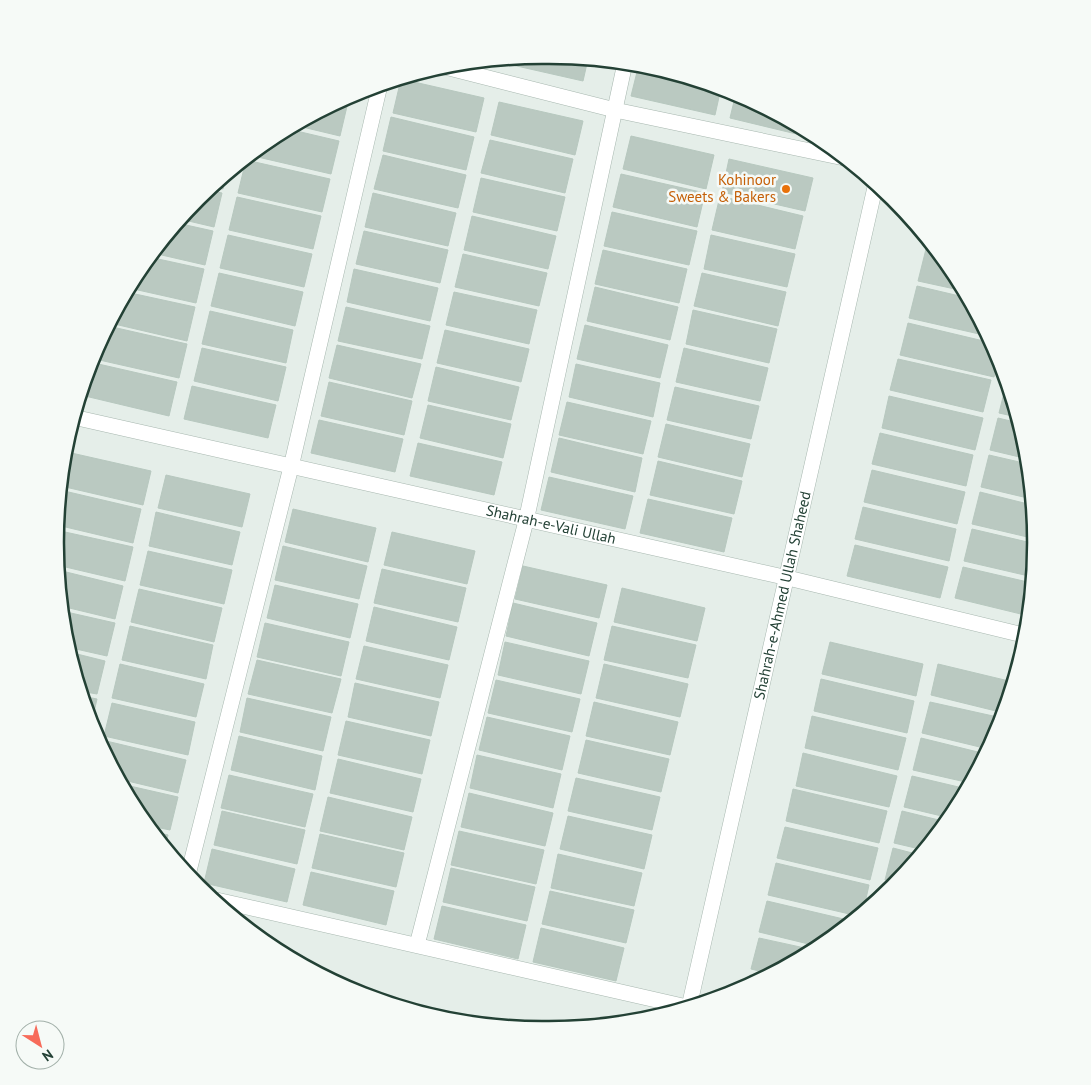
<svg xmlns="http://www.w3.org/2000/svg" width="1091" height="1085" font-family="'PT Sans',sans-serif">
  <rect width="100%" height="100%" fill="#e5eee9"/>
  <g fill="#bac9c1" stroke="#b7c8bf">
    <path d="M542,55L588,59L583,81L499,62L500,59Z"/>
    <path d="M639,64L721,88L715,115L631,96Z"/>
    <path d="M401,79L484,98L476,132L393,113Z"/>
    <path d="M736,93L814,134L813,138L730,118Z"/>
    <path d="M340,101L348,102L340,136L294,125Z"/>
    <path d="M499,102L583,121L575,155L491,135Z"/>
    <path d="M391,117L474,137L466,170L383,151Z"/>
    <path d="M288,129L339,141L331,174L249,155L271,137Z"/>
    <path d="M631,136L714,155L706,189L623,169Z"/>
    <path d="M490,140L573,159L565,193L481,173Z"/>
    <path d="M383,155L466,175L458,208L374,189Z"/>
    <path d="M729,159L813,178L805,211L722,192Z"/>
    <path d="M246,160L330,179L322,212L238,193Z"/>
    <path d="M227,174L223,189L211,187Z"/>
    <path d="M621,174L705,193L697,227L613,207Z"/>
    <path d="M481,178L565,197L557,231L473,212Z"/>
    <path d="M208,190L222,193L214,227L180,219Z"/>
    <path d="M373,193L456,213L448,246L365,227Z"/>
    <path d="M720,196L803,216L795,249L712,230Z"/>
    <path d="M237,197L321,216L313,249L229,230Z"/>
    <path d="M612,212L697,231L689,265L604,246Z"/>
    <path d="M472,216L556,236L548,269L464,250Z"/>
    <path d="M177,223L213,231L205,265L153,253Z"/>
    <path d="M364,231L448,250L440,283L356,264Z"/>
    <path d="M228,235L312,254L304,287L220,268Z"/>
    <path d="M711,235L795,254L787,287L704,269Z"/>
    <path d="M926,249L937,252L954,271L964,291L918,281Z"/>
    <path d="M603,250L687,269L679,303L595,284Z"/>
    <path d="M463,254L547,273L539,306L455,287Z"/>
    <path d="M149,257L204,269L196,303L129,288L137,272Z"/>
    <path d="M354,269L438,288L430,321L347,302Z"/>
    <path d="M219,273L303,292L295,326L211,306Z"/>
    <path d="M702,273L786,292L778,326L694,306Z"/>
    <path d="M917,286L968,298L988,336L909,318Z"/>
    <path d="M595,287L678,307L670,340L587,321Z"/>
    <path d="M126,292L195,307L187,341L110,323Z"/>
    <path d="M454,292L537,310L529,344L446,325Z"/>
    <path d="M346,307L430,326L422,359L338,341Z"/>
    <path d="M693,310L777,329L769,363L686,344Z"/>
    <path d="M210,311L293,330L286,363L202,344Z"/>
    <path d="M908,323L992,343L999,356L994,377L900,355Z"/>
    <path d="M585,325L668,345L660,378L577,359Z"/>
    <path d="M108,326L187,344L179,378L95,359L99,344Z"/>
    <path d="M445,330L529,349L521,382L437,363Z"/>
    <path d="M337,345L421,364L412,398L329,378Z"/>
    <path d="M202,348L286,367L278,401L194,381Z"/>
    <path d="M684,348L768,368L760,401L676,382Z"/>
    <path d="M898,359L991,380L983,412L890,390Z"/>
    <path d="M94,363L177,382L169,416L85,396Z"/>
    <path d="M576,364L660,383L653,417L569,397Z"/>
    <path d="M436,367L519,387L511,420L428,401Z"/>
    <path d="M1007,381L1017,417L999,413Z"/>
    <path d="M329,382L412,401L404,435L321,416Z"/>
    <path d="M192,386L276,405L268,438L184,419Z"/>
    <path d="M675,387L759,406L751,439L667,420Z"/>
    <path d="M889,396L983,418L975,450L882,428Z"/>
    <path d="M567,402L651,421L643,454L559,435Z"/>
    <path d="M428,405L511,424L503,458L420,438Z"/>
    <path d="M998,418L1019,423L1028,459L990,450Z"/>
    <path d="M319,420L403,439L395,472L311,453Z"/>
    <path d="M666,424L750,444L742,477L658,457Z"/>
    <path d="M880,433L973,455L966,486L872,464Z"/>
    <path d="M559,438L642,458L635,492L551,472Z"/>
    <path d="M418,443L502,462L494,495L410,476Z"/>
    <path d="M67,452L151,471L143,505L61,486Z"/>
    <path d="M989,455L1028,464L1032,499L981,487Z"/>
    <path d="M658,461L742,481L734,514L650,495Z"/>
    <path d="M872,470L965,492L957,524L864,502Z"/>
    <path d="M166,475L250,494L242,527L158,508Z"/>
    <path d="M549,477L633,496L625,529L541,510Z"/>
    <path d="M60,490L141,509L133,543L57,525Z"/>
    <path d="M980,492L1032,505L1036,539L972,524Z"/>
    <path d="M648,499L732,518L724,552L640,533Z"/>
    <path d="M863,507L956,529L949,561L855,539Z"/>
    <path d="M293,509L376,528L368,562L285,542Z"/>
    <path d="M156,512L240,532L232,565L149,546Z"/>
    <path d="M972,529L1036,544L1033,577L964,561Z"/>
    <path d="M56,530L133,547L125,581L57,565Z"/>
    <path d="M392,532L475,551L467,584L384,565Z"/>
    <path d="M855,545L948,567L940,598L847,576Z"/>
    <path d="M283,546L367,566L359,599L275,580Z"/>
    <path d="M148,551L232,570L224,604L140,585Z"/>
    <path d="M523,566L607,585L599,618L515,599Z"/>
    <path d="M963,567L1032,583L1029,616L955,598Z"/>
    <path d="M382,569L466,588L458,622L374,603Z"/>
    <path d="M58,570L123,586L115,619L61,606Z"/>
    <path d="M275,585L358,604L350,638L267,618Z"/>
    <path d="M622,588L705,608L697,641L614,622Z"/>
    <path d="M139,589L222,608L214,642L131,622Z"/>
    <path d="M513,603L597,623L589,656L506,636Z"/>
    <path d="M374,607L457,627L449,660L366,641Z"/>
    <path d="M62,611L115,623L107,656L67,647Z"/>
    <path d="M265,623L349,642L341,676L257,657Z"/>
    <path d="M130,626L213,645L206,679L122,660Z"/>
    <path d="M612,626L696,645L688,678L604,660Z"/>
    <path d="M505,642L589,661L581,694L498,675Z"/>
    <path d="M830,642L923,664L916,696L822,674Z"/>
    <path d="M364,646L448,665L440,698L356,679Z"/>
    <path d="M69,652L105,661L97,694L80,691Z"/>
    <path d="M257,660L341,679L332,713L248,694Z"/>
    <path d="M120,664L204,684L196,717L112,698Z"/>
    <path d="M604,664L688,684L680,717L596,698Z"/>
    <path d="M938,664L1013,682L1004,713L931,695Z"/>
    <path d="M821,679L914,701L907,733L814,711Z"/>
    <path d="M496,680L580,699L572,732L488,713Z"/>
    <path d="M355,683L439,702L431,736L348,717Z"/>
    <path d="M82,696L97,699L91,725Z"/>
    <path d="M247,698L331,717L323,751L240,732Z"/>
    <path d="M594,702L678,722L670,755L586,736Z"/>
    <path d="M930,702L1002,718L988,749L922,733Z"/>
    <path d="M112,703L195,722L188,755L104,736Z"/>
    <path d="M812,716L906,738L898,770L805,748Z"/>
    <path d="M487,717L570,736L562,770L479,750Z"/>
    <path d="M346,721L430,740L422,774L338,755Z"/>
    <path d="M239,736L322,756L315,790L231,770Z"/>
    <path d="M921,738L986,754L970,783L913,770Z"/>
    <path d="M102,740L186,760L178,793L119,779L101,746Z"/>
    <path d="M586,740L669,759L661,792L578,773Z"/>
    <path d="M803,753L897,776L889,807L796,786Z"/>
    <path d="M477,755L561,774L553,808L470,788Z"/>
    <path d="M338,759L421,779L413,812L330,793Z"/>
    <path d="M229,775L313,794L305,827L221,808Z"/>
    <path d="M912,776L967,789L950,818L904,807Z"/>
    <path d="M576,778L660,797L652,830L568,811Z"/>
    <path d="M121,784L178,797L170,830L146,825L137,814Z"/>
    <path d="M793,789L887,811L879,843L786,821Z"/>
    <path d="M469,793L553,813L545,846L461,827Z"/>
    <path d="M328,797L412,817L404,850L320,831Z"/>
    <path d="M222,811L305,830L297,864L214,845Z"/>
    <path d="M902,811L947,822L924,850L894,843Z"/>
    <path d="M568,816L652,835L644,869L560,849Z"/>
    <path d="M785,827L878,848L870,880L777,858Z"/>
    <path d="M151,831L168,835L165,847Z"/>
    <path d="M459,831L544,850L536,884L451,865Z"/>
    <path d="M320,834L404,853L396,887L312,868Z"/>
    <path d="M893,848L920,855L897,883L885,880Z"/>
    <path d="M212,849L295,869L287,902L204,883Z"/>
    <path d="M558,854L642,873L634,906L551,888Z"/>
    <path d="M776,863L869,885L863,912L858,916L768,895Z"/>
    <path d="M451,868L535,887L527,921L443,902Z"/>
    <path d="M311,872L394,891L386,925L303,905Z"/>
    <path d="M884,886L893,887L882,897Z"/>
    <path d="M550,891L634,910L626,943L542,924Z"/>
    <path d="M767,901L852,921L821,947L759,932Z"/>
    <path d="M442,906L526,925L518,959L434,939Z"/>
    <path d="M541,928L624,948L616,981L533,962Z"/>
    <path d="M759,938L814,950L771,974L751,969Z"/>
    <path d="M750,975L763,978L748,986Z"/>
  </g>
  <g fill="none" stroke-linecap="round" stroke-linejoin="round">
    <defs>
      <g id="minor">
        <path d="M441,66L615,110L844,158"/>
        <path id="s1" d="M73,417L788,578L1027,636"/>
        <path d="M188,875L291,467L380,85"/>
        <path d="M212,899L687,1007"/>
        <path d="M417,945L526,521L625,63"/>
        <path id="s2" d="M689,1007L876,183"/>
      </g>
    </defs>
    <use href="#minor" stroke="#a7b7af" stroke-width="16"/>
    <use href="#minor" stroke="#fff" stroke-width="15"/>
  </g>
  <circle fill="#e8710a" stroke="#f6faf7" stroke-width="2" cx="786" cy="189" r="5"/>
  <g text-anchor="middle" stroke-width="5" stroke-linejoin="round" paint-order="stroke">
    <g font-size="15" fill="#c56008" stroke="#f6faf7" text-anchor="end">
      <text x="776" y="185">Kohinoor<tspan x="776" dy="17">Sweets &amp; Bakers</tspan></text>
    </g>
    <g font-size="15" fill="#234135" stroke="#f6faf7">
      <text dy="5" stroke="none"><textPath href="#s1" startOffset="490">Shahrah-e-Vali Ullah</textPath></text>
      <text dy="5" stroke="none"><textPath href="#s2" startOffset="422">Shahrah-e-Ahmed Ullah Shaheed</textPath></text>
    </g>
  </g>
  <path d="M0 0H1091V1085H0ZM542 64H549A478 478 0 0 1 1027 542V543A478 478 0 0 1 549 1021H542A478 478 0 0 1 64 543V542A478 478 0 0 1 542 64Z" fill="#f6faf7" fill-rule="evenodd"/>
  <path fill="none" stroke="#234135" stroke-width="2.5" d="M542 64H549A478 478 0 0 1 1027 542V543A478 478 0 0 1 549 1021H542A478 478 0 0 1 64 543V542A478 478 0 0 1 542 64Z"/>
  <g transform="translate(40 1045) rotate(144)"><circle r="24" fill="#f6faf7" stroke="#a2b0a9"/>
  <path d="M0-4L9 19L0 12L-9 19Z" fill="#f76b5a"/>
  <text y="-8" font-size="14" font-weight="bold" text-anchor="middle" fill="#234135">N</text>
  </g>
</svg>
